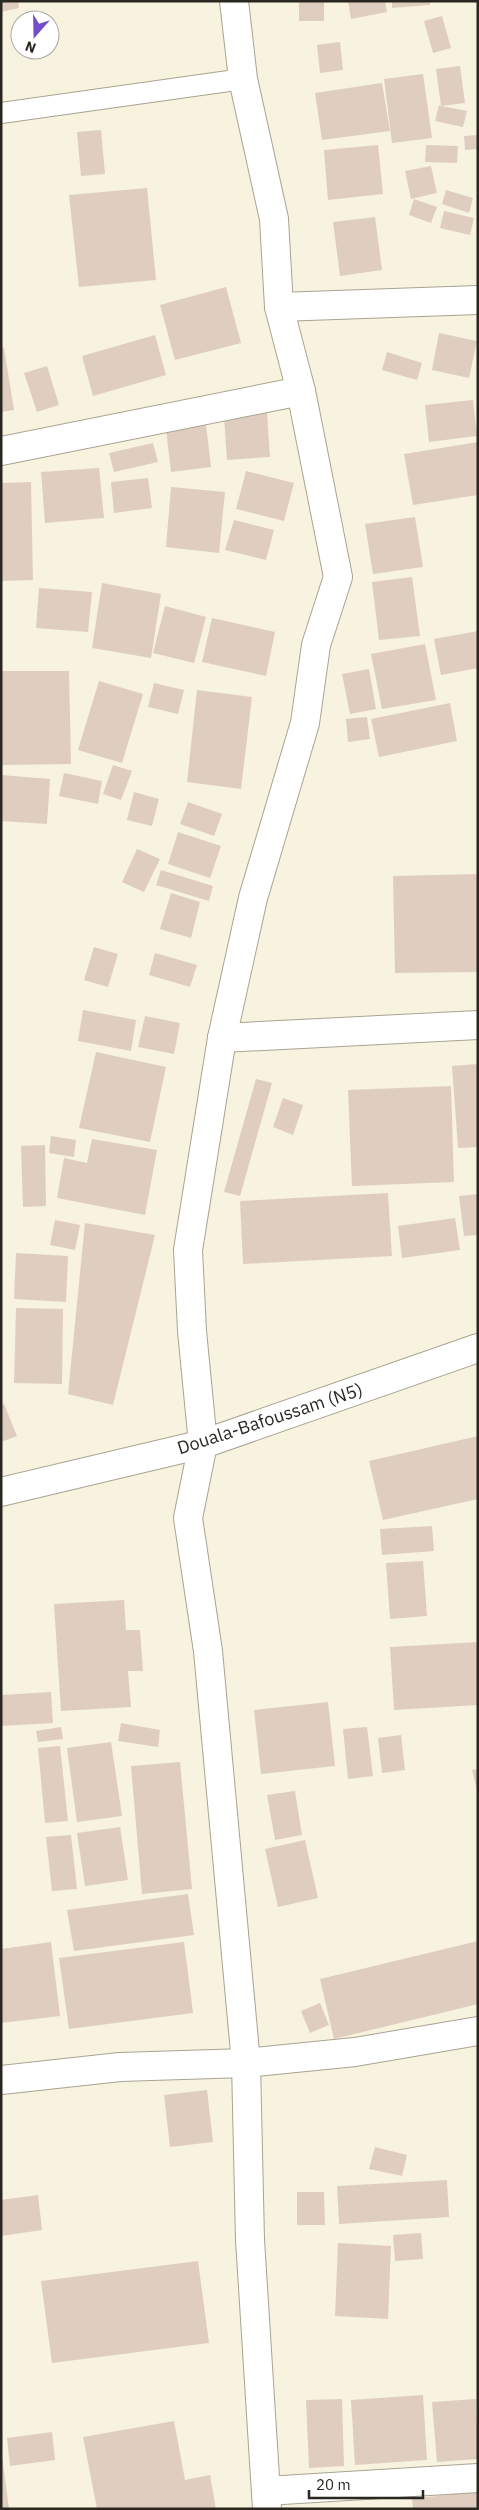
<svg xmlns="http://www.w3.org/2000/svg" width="479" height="2510" font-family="'IBM Plex Sans',sans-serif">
  <rect width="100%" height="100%" fill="#f7f3de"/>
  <g fill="#dfcec0">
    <path d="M1,1H18L19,8L1,12Z"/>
    <rect x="299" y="1" width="25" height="20"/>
    <path d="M348,1H385L387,12L351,19Z"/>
    <path d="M392,1H430V5L392,8Z"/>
    <path d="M442,16L451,48L433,53L424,21Z"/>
    <path d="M340,42L343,70L320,73L317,45Z"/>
    <path d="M460,66L465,103L441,106L467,111L463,127L435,121L439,105L441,106L436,69Z"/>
    <path d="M423,74L432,138L392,143L384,79Z"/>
    <path d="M382,83L390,131L322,140L315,93Z"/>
    <path d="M101,130L105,174L81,176L77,132Z"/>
    <path d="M478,135V149L465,150L464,136Z"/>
    <path d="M378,145L383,194L328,200L324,150Z"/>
    <path d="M426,145L458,146L457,163L425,162Z"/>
    <path d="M431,166L437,193L411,199L405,171Z"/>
    <path d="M147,188L156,280L79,287L69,195Z"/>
    <path d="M446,190L473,198L469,213L442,204Z"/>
    <path d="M414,199L437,207L431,223L409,215Z"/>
    <path d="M444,211L474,218L470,235L440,228Z"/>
    <path d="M375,217L382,270L340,276L333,222Z"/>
    <path d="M226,287L241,343L175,360L160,305Z"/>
    <path d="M439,333L477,341L469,378L432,370Z"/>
    <path d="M155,335L166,375L93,396L82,356Z"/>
    <path d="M1,348H4L14,410L1,412Z"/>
    <path d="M387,352L422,363L417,380L382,370Z"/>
    <path d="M47,366L59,405L37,412L24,373Z"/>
    <path d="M473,400L477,436L429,442L425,405Z"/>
    <path d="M267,413L270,457L227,460L224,417Z"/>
    <path d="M206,425L211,467L171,472L166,429Z"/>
    <path d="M478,442V495L413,505L404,454Z"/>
    <path d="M153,443L158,462L114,472L109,453Z"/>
    <path d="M99,468L104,518L45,523L41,472Z"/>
    <path d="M246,471L294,483L284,521L236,509Z"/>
    <path d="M148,478L152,508L114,513L111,482Z"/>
    <path d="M31,482L33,580L1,581V483Z"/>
    <path d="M171,487L225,492L219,553L166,547Z"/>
    <path d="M415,517L423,567L373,574L365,524Z"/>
    <path d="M234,520L274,530L266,560L225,550Z"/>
    <path d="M412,577L420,636L379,640L372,582Z"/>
    <path d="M102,583L161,594L151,658L92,648Z"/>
    <path d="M39,588L92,592L88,632L36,628Z"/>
    <path d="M165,606L206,617L194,663L153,653Z"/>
    <path d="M212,618L275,632L266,676L202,662Z"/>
    <path d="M478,631V668L441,675L434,639Z"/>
    <path d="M425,644L436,700L382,709L371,654Z"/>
    <path d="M369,669L376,709L350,714L342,674Z"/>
    <path d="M1,671H69L71,764L1,765Z"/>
    <path d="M99,681L143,694L122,763L78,750Z"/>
    <path d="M154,683L184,690L178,714L148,707Z"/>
    <path d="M197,690L252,697L241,789L187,782Z"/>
    <path d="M450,703L457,741L379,757L371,719Z"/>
    <path d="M367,717L370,739L348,742L346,719Z"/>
    <path d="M113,765L132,771L121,800L103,794Z"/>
    <path d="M64,773L102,781L98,804L59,796Z"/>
    <path d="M1,775L50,779L47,824L1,821Z"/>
    <path d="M134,792L159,799L152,826L127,820Z"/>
    <path d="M188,802L222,814L214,836L180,824Z"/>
    <path d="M178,832L221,846L210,878L168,864Z"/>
    <path d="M137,849L160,859L144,892L122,882Z"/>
    <path d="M161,870L213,886L209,901L156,885Z"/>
    <path d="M478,874V972L395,973L393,876Z"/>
    <path d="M171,893L200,902L191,938L160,929Z"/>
    <path d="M94,947L118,954L108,987L84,980Z"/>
    <path d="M155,953L197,965L190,987L149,975Z"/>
    <path d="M83,1010L136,1020L131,1051L78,1041Z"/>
    <path d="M145,1016L180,1023L174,1054L138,1047Z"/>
    <path d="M96,1052L166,1067L150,1142L79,1128Z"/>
    <path d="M478,1064V1147L458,1148L452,1066Z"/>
    <path d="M256,1079L272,1083L240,1196L224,1192Z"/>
    <path d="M451,1086L454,1182L352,1186L348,1090Z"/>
    <path d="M283,1098L303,1105L293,1135L273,1127Z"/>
    <path d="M51,1136L76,1140L74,1157L49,1153Z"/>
    <path d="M92,1139L157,1150L145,1215L57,1198L64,1158L87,1163Z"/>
    <path d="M45,1145L46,1206L23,1207L21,1146Z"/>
    <path d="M388,1193L392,1256L243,1264L240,1201Z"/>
    <path d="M478,1194V1235L464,1236L459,1196Z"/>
    <path d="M455,1218L460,1250L402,1258L398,1226Z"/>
    <path d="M55,1220L80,1225L75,1250L50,1245Z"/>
    <path d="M85,1223L155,1235L113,1405L68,1394Z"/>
    <path d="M16,1253L68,1256L66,1302L14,1299Z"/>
    <path d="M16,1308L63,1309L62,1384L14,1383Z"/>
    <path d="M4,1404L17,1436L1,1442V1405Z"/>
    <path d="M478,1436V1499L383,1520L369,1461Z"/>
    <path d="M432,1526L434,1551L382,1555L380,1529Z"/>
    <path d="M423,1561L427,1616L390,1619L386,1563Z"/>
    <path d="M124,1600L126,1630H140L143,1671H128L131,1707L61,1711L54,1604Z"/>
    <path d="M478,1642V1705L394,1710L390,1647Z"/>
    <path d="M51,1692L53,1723L1,1726V1695Z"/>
    <path d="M328,1702L335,1766L261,1774L254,1710Z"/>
    <path d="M121,1723L160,1730L158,1747L118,1741Z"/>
    <path d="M61,1727L63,1739L38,1742L36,1731Z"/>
    <path d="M367,1727L373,1776L348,1779L343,1729Z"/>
    <path d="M401,1735L405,1770L382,1773L378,1738Z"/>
    <path d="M111,1742L122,1816L77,1822L67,1748Z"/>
    <path d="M60,1746L68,1821L45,1823L38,1748Z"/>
    <path d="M180,1762L192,1889L142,1894L131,1766Z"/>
    <path d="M478,1769V1790H477L472,1770Z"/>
    <path d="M295,1791L302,1835L275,1840L267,1795Z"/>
    <path d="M120,1827L128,1880L85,1886L77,1833Z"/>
    <path d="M71,1835L77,1889L52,1891L46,1837Z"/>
    <path d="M305,1840L318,1898L278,1907L265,1849Z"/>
    <path d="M188,1894L194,1935L74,1951L67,1910Z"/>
    <path d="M478,1941V2004L334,2039L320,1979Z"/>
    <path d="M51,1942L60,2016L1,2023V1949Z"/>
    <path d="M184,1942L193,2013L69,2029L59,1958Z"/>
    <path d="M320,2003L329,2025L310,2033L301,2011Z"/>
    <path d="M207,2090L213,2142L170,2147L164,2095Z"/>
    <path d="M375,2147L407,2155L402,2176L369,2169Z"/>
    <path d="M447,2180L449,2217L339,2224L337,2186Z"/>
    <path d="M297,2192H324L325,2225H297Z"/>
    <path d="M38,2195L42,2230L1,2236V2200Z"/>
    <path d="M421,2233L423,2259L395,2261L393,2235Z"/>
    <path d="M338,2243L391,2246L388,2319L335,2316Z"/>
    <path d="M198,2261L209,2343L52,2363L41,2281Z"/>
    <path d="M423,2395L427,2460L355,2465L351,2400Z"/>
    <path d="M342,2399L344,2466L309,2468L306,2400Z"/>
    <path d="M476,2399L478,2459L437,2462L432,2402Z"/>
    <path d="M174,2421L185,2480L210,2475L216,2509H97L83,2437Z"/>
    <path d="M52,2432L55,2460L10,2466L7,2438Z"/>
    <path d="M1,2456H2L9,2509H1Z"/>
    <path d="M478,2491V2509H413L412,2499Z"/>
  </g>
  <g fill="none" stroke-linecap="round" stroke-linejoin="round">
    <defs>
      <path id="lane" d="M1,113L243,79"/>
      <g id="street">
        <path d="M279,307L478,300"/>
        <path d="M1,451L301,391"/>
        <path d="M222,1038L478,1025"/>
        <path d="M203,1444L188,1518L208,1651L246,2063L250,2240L267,2509"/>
        <path d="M1,2080L120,2067L246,2063L355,2052L478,2031"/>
        <path d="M266,2491L478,2478"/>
      </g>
      <path id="secondary" d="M203,1444L192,1331L188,1250L222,1038L253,898L305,723L316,645L338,577L301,391L279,307L274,219L243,79L234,1"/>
      <path id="highway" d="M1,1492L203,1444L478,1348"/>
    </defs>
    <use href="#lane" stroke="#a8a491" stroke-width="22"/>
    <use href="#street" stroke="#a8a491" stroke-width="30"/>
    <use href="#secondary" stroke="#a8a491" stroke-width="30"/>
    <use href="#highway" stroke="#a8a491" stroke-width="30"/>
    <use href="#lane" stroke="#fff" stroke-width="20"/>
    <use href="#street" stroke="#fff" stroke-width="28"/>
    <use href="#secondary" stroke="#fff" stroke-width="28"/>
    <use href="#highway" stroke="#fff" stroke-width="28"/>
  </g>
  <g text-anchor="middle" stroke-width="5" stroke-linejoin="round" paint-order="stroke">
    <g font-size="18" fill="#292720" stroke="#fff">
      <text transform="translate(270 1419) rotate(-18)" y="6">Douala-Bafoussam (N5)</text>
    </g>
  </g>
  <rect width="479" height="2510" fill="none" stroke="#292720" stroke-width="5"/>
  <g transform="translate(35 35) rotate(200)"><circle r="24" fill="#ffffff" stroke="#a9a9a6"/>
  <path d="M0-4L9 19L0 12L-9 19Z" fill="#734ec7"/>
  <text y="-8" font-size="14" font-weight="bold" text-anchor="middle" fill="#292720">N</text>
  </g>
  <path d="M309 2490v8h114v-8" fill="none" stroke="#292720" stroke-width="2.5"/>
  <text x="316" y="2490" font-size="15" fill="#292720" stroke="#ffffff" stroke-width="4" paint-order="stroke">20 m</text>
</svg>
